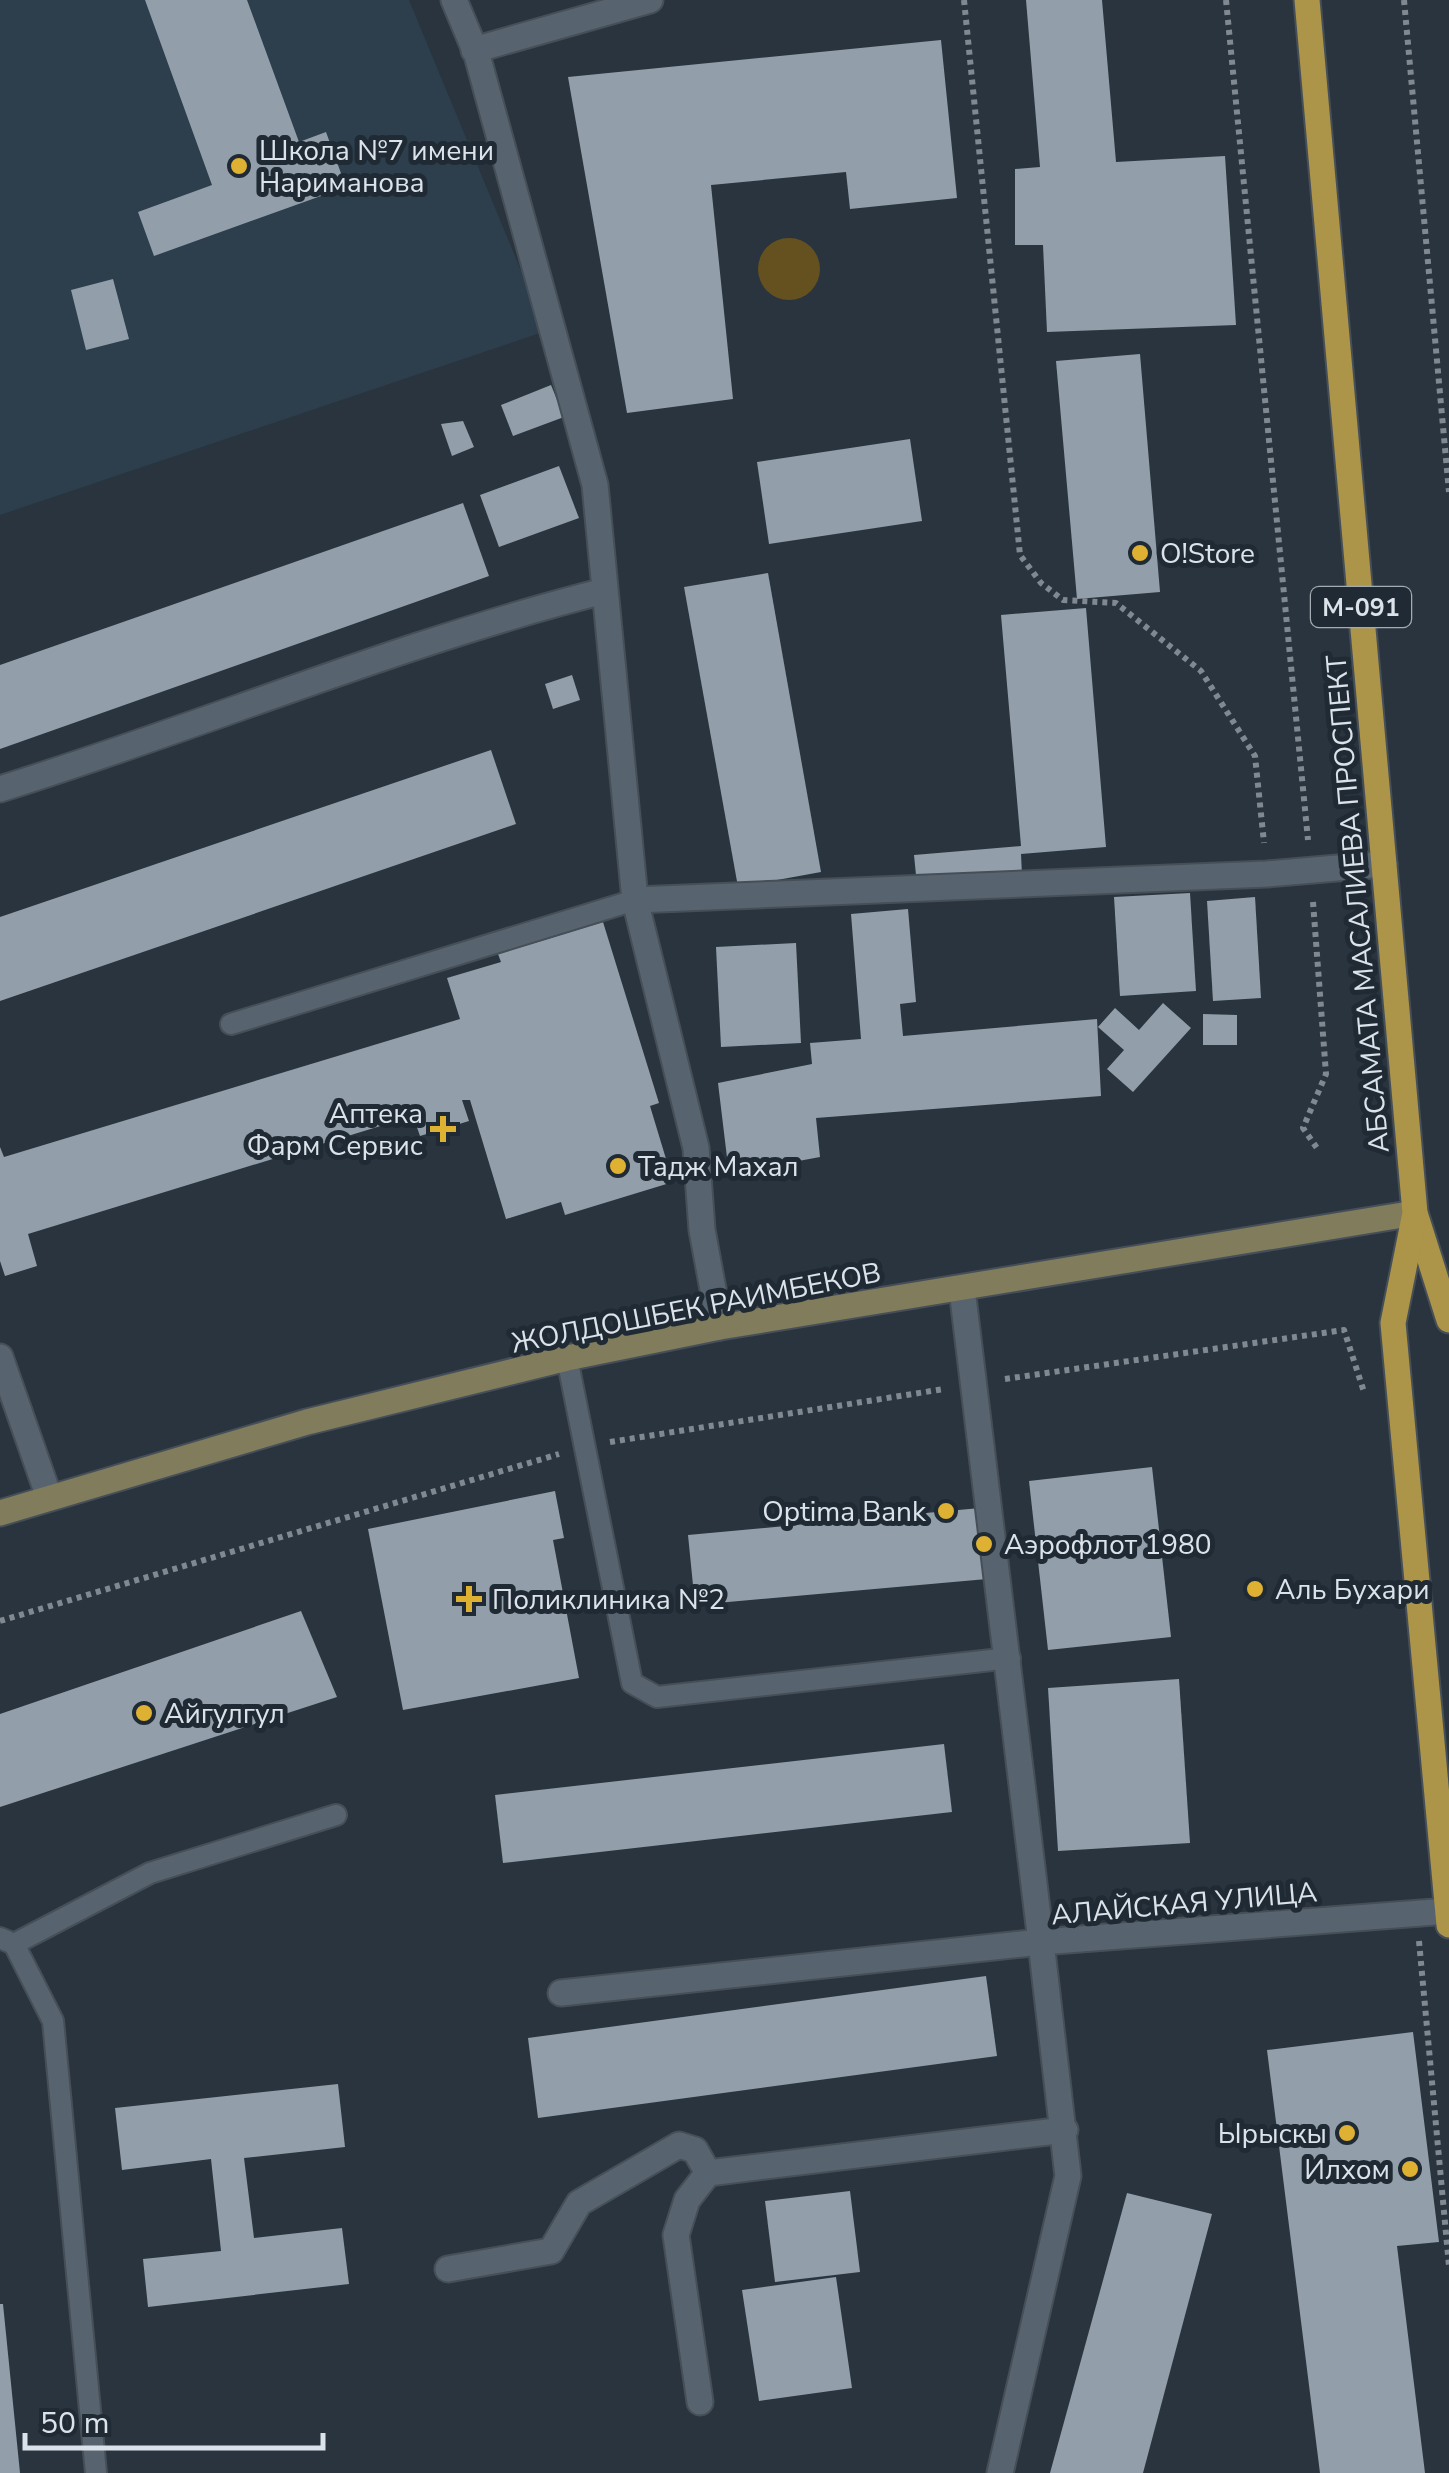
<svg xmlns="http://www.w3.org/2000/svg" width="1449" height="2473" font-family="'Nunito Sans',sans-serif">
  <rect width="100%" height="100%" fill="#29343e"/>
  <path fill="#2d3e4c" d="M0,0H409L546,331L0,515Z"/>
  <circle fill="#64511f" cx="789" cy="269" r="31"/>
  <g fill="#929fab">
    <path d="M145,0H247L299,142L326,132L346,187L154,256L138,212L212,185Z"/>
    <path d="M1026,0H1102L1116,162L1225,156L1236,325L1047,332L1043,245H1015V169L1040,167Z"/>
    <path d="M941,40L957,198L850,209L846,172L711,185L733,399L627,413L568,77Z"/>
    <path d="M113,279L129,339L86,350L71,290Z"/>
    <path d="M1140,354L1160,592L1077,599L1056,361Z"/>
    <path d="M551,385L564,417L513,436L501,405Z"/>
    <path d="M463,421L474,447L452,456L441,424Z"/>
    <path d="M910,439L922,521L769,544L757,462Z"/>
    <path d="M559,466L579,518L499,547L480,495Z"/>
    <path d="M463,503L489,576L0,749V665Z"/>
    <path d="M768,573L821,872L738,887L684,587Z"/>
    <path d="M1086,608L1106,847L1021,854L1022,875L917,885L914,855L1021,846L1001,615Z"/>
    <path d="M572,675L580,700L553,709L545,684Z"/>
    <path d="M491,750L516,824L0,1001V917Z"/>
    <path d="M1190,893L1196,991L1120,996L1114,897Z"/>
    <path d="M1255,897L1261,998L1213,1001L1207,901Z"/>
    <path d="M908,909L916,1002L900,1004L903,1036L1097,1019L1101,1096L816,1118L820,1157L729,1174L718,1083L812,1064L810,1043L861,1039L851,914Z"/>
    <path d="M603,922L659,1103L650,1106L673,1182L565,1215L561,1202L506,1219L470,1100H462L469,1121L420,1136L413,1116L28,1234L37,1266L5,1276L0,1261V1147L4,1157L460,1019L447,978L501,962L498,954Z"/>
    <path d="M796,943L801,1043L721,1047L716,947Z"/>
    <path d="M1163,1003L1191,1028L1133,1092L1107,1069L1124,1050L1098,1027L1115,1008L1139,1030Z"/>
    <path d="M1203,1014L1237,1015V1045H1203Z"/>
    <path d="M1152,1467L1171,1637L1048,1650L1029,1481Z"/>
    <path d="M555,1491L564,1538L553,1540L579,1678L403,1710L368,1529Z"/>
    <path d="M980,1508L987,1579L695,1605L688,1535Z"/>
    <path d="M301,1611L337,1697L0,1807V1714Z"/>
    <path d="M1179,1679L1190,1843L1058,1851L1048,1688Z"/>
    <path d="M944,1744L952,1812L503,1863L495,1795Z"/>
    <path d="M986,1976L997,2056L538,2118L528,2038Z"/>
    <path d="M1413,2032L1439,2242L1397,2246L1425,2473H1320L1267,2050Z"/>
    <path d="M338,2084L345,2147L244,2158L254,2238L342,2228L349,2284L148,2307L143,2259L221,2251L211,2159L122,2170L115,2108Z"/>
    <path d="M850,2191L860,2272L775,2282L765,2201Z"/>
    <path d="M1127,2193L1212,2214L1143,2473H1050Z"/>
    <path d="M836,2277L852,2388L759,2401L742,2290Z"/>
    <path d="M0,2304H3L20,2473H0Z"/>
  </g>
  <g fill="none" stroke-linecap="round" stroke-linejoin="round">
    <defs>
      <g id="service">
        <path d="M231,1024L635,900"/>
        <path d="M567,1358L632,1683L657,1697L1010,1658"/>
        <path d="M0,1938L14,1944L53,2021L96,2473"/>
        <path d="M14,1944L150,1873L336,1815"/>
      </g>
      <g id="minor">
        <path d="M454,0L477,55L595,485L635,900L696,1148L702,1230L720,1327"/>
        <path d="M474,50L650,0"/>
        <path d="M0,789C202,726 399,643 604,591"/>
        <path d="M635,900L1267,874L1384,864"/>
        <path d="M0,1357L49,1497"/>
        <path d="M561,1993L1041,1942L962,1289"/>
        <path d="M448,2269L551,2251L579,2203L679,2145L695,2150L708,2173"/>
        <path d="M700,2402L676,2235L687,2200L708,2173L1065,2130"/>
        <path d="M1000,2473L1068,2176L1041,1942L1448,1911"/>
      </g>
      <path id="secondary" d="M0,1513L307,1422L567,1358L720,1327L1415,1213"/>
      <g id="primary">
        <path d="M1307,0L1415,1213L1449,1320"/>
        <path d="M1414,1218L1393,1323L1449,1925"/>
      </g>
    </defs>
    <use href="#service" stroke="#464f58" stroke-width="24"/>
    <use href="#minor" stroke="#464f58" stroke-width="29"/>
    <use href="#secondary" stroke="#464f58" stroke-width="29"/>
    <use href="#primary" stroke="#464f58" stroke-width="29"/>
    <g stroke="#808991" stroke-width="6" stroke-dasharray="5 5" stroke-linecap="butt">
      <path d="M964,0L1020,555L1041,583L1063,600L1116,603L1201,671L1255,756L1264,843"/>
      <path d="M1226,0L1308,840"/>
      <path d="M1404,0L1449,492"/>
      <path d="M1313,902L1326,1074L1303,1128L1319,1151"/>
      <path d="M1005,1379L1344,1330L1364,1392"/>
      <path d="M610,1442L944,1389"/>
      <path d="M0,1621L559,1454"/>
      <path d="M1419,1941L1449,2266"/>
    </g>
    <use href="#service" stroke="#57646f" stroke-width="20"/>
    <use href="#minor" stroke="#57646f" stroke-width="25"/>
    <use href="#secondary" stroke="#817c5c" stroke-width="25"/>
    <use href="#primary" stroke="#ac9448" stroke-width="25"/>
  </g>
  <g fill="#deb133" stroke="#1f2a34" stroke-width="4">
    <circle cx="239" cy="166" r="10"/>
    <circle cx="1140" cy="553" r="10"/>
    <path d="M438 1114h10v10h10v10h-10v10h-10v-10h-10v-10h10z"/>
    <circle cx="618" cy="1166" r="10"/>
    <circle cx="946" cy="1511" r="10"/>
    <circle cx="984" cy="1544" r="10"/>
    <circle cx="1255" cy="1589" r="10"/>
    <path d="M464 1584h10v10h10v10h-10v10h-10v-10h-10v-10h10z"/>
    <circle cx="144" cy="1713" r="10"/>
    <circle cx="1347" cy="2133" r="10"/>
    <circle cx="1410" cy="2169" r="10"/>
  </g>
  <g text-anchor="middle" stroke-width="10" stroke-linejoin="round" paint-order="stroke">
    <rect fill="#1f2a34" stroke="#a3abb3" stroke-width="2.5" x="1311" y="587" width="100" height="40" rx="8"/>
    <g font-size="25" font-weight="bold" fill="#dbe2e9">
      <text x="1361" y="616">М-091</text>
    </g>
    <g font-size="28" fill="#dbe2e9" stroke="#1f2a34" text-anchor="start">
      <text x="259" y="160">Школа №7 имени<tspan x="259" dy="32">Нариманова</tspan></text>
      <text x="1160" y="563">O!Store</text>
      <text x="423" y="1123" text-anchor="end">Аптека<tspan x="423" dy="32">Фарм Сервис</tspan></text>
      <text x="638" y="1176">Тадж Махал</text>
      <text x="926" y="1521" text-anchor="end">Optima Bank</text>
      <text x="1004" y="1554">Аэрофлот 1980</text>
      <text x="1275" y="1599">Аль Бухари</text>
      <text x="492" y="1609">Поликлиника №2</text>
      <text x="164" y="1723">Айгулгул</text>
      <text x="1327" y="2143" text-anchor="end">Ырыскы</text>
      <text x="1390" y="2179" text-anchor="end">Илхом</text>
    </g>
    <g font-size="28" fill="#dbe2e9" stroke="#1f2a34">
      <text transform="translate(1357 904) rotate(-95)" y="10">АБСАМАТА МАСАЛИЕВА ПРОСПЕКТ</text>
      <text transform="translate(696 1307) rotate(-11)" y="10">ЖОЛДОШБЕК РАИМБЕКОВ</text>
      <text transform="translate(1184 1903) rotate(-5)" y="10">АЛАЙСКАЯ УЛИЦА</text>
    </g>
  </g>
  <path d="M25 2433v15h298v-15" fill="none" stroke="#dbe2e9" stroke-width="5"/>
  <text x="40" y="2433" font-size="30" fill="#dbe2e9" stroke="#1f2a34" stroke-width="8" paint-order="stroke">50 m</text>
</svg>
